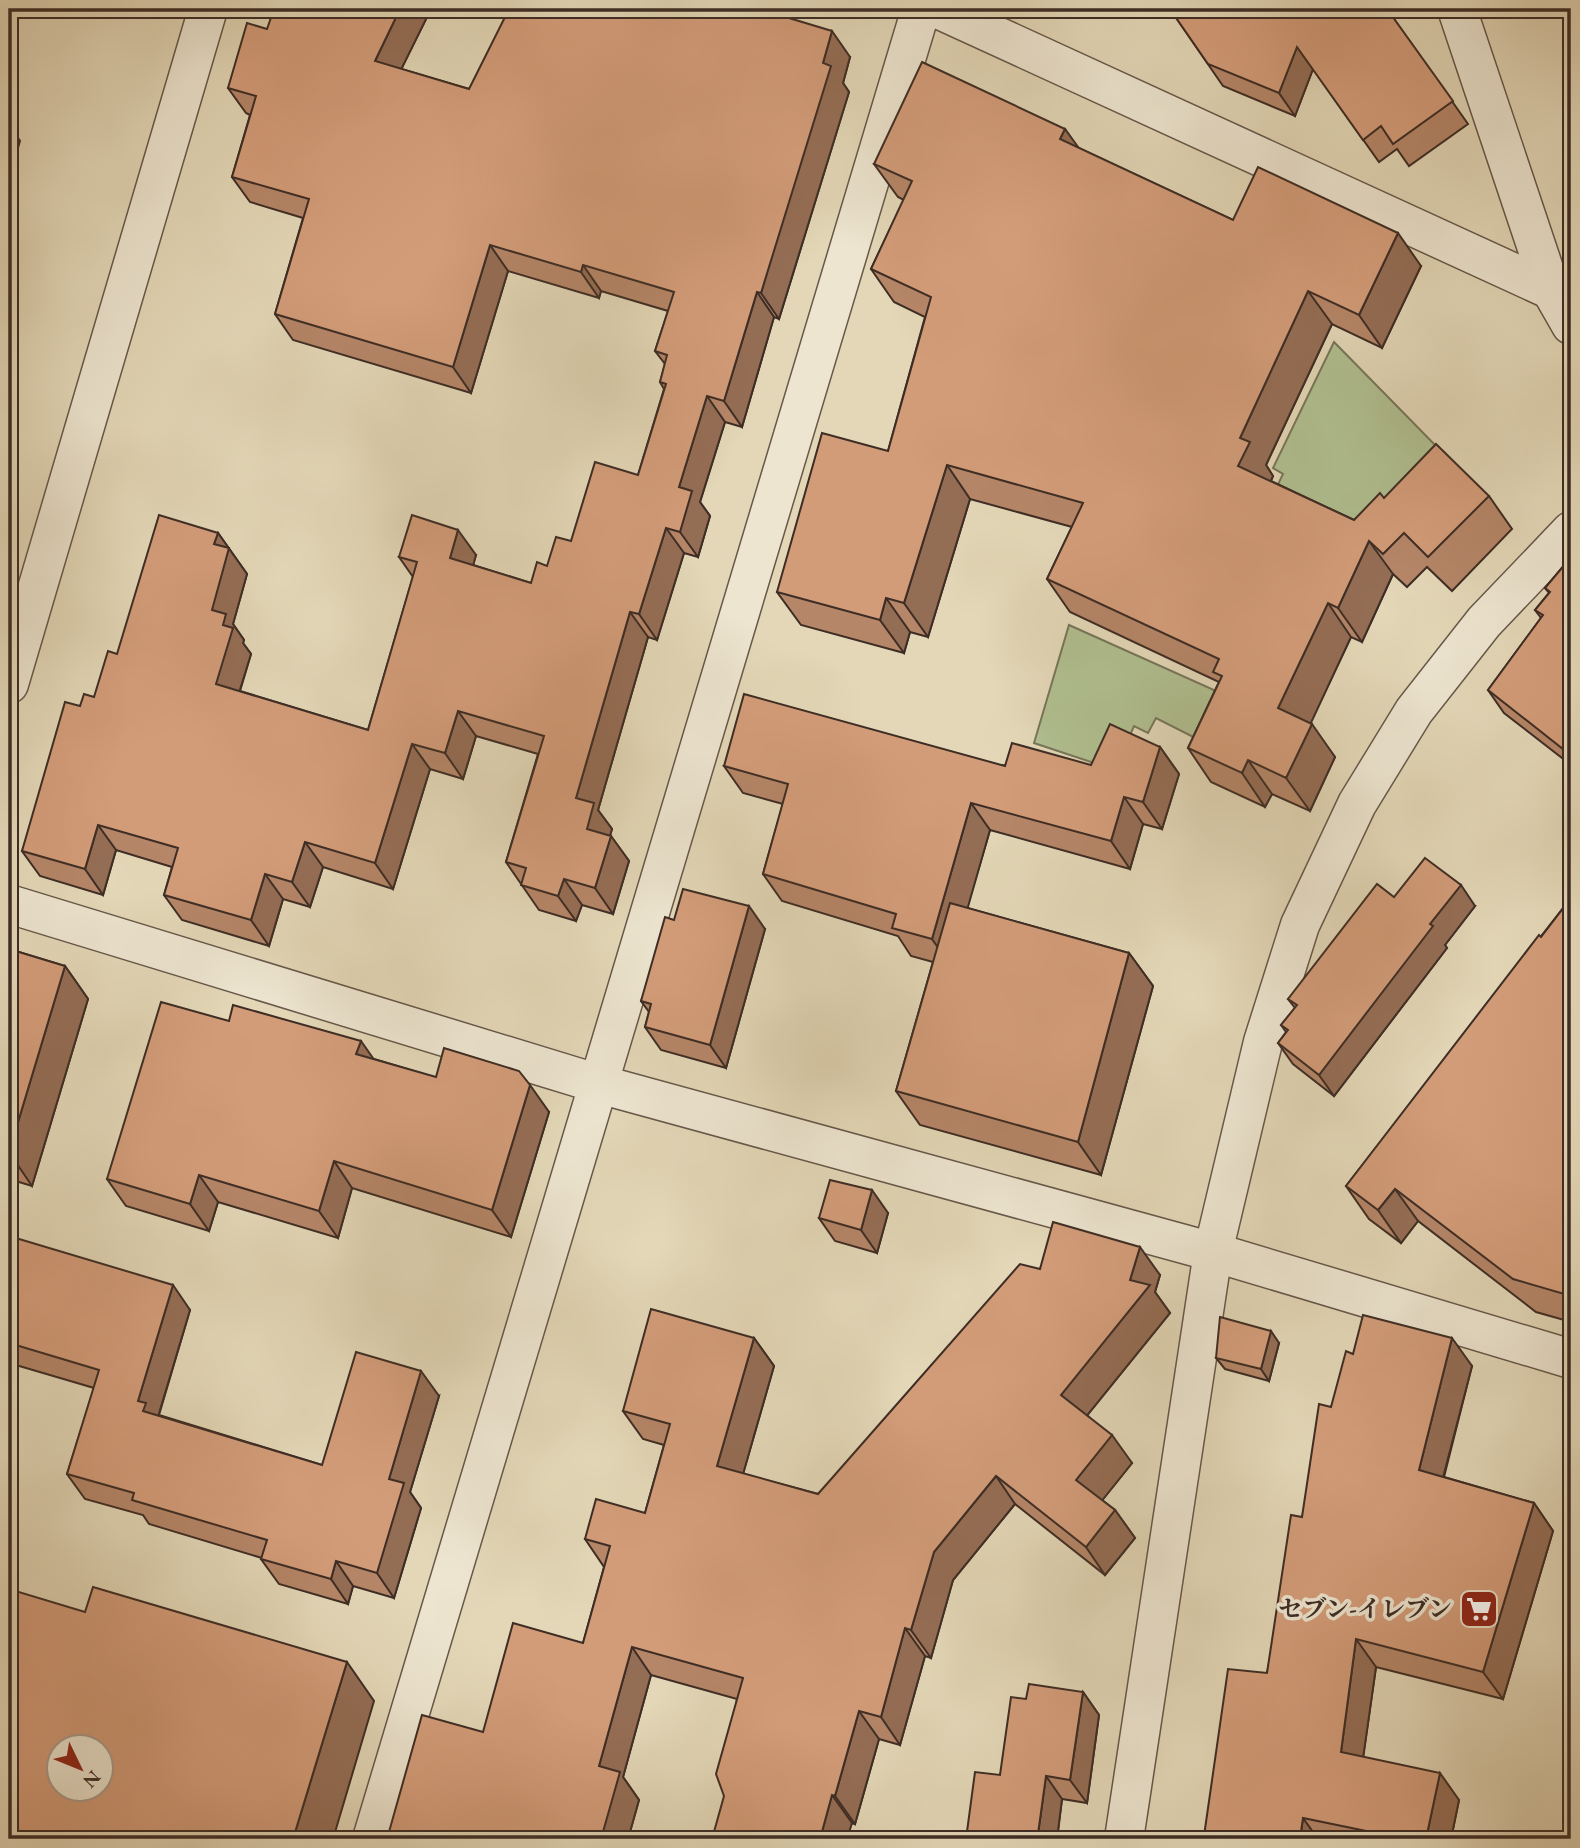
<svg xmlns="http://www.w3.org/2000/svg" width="1580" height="1848" font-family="'EB Garamond','Noto Serif JP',serif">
  <rect width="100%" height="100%" fill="#e3d7b7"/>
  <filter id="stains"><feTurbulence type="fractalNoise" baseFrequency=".00286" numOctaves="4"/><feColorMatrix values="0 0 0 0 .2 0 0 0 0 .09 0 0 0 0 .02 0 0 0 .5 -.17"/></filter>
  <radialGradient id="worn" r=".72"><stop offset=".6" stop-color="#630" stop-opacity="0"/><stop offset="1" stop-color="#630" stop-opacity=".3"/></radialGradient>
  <g fill="#b0bf90" stroke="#77765a" stroke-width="2">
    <path d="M1334,342L1439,449L1354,537L1272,497L1283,474L1273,468Z"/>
    <path d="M1069,625L1234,699L1215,748L1156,718L1148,733L1134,726L1115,770L1034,743Z"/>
  </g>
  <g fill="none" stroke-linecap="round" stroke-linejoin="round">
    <defs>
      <g id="minor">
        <path d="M938,9L1551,290"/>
        <path d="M1457,9L1551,290L1571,325"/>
        <path d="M9,684L208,9"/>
        <path d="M9,904L599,1084L1213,1252L1571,1359"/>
        <path d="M372,1839L921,9"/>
        <path d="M1124,1839L1213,1252L1263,1042L1300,925L1357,804L1414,711L1484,622L1571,531"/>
      </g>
    </defs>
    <use href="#minor" stroke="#67584a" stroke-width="41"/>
    <use href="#minor" stroke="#ede5d0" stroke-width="38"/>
  </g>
  <g fill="#b58668" stroke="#3e2d25" stroke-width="2">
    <path d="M431,9L401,69L469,89L850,57L843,83L849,92L779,319L774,317L742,427L725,422L700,502L710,516L698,557L684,553L657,640L648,637L598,810L612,829L610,835L629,861L613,914L582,905L576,921L539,910L506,862L538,754L476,736L463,779L430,769L393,889L323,867L310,907L283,899L269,946L182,920L164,895L172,867L116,850L103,895L40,876L22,851L80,706L94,697L117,654L218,533L247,574L233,624L244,640L243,643L251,654L240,691L368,730L413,577L399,557L476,555L473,565L531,583L638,475L664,389L660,382L665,364L655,351L668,311L601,291L599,298L508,271L471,393L293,340L275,314L303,218L250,202L232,177L250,115L246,113L228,88L267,29Z"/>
    <path d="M1170,9H1387L1468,124L1409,166L1397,149L1379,162L1313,69L1295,116L1223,86Z"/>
    <path d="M1065,129L1078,148L1233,220L1421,266L1382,348L1332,324L1266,465L1273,476L1271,481L1354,520L1384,498L1489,496L1512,529L1452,591L1427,567L1407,587L1393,574L1362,642L1351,637L1310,723L1335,757L1310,811L1272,794L1265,807L1211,782L1188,748L1219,682L1070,612L1047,579L1072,527L970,499L928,637L910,632L904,653L801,625L777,592L888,451L925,317L894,302L871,269L904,200L898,197L874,164Z"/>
    <path d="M1571,557V765L1504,713L1488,690L1541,618L1535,610L1549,593L1545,588Z"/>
    <path d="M1160,747L1179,774L1162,829L1143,824L1130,869L990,830L967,908L1129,953L1153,986L1101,1175L920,1125L896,1091L933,962L911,956L898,936L782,901L763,874L783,804L743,793L724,766L1091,765Z"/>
    <path d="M1394,897L1475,906L1445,945L1447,948L1334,1096L1293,1064L1278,1043L1286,1032L1281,1025L1295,1008L1288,999Z"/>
    <path d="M1571,898V1322L1536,1312L1418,1221L1401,1243L1369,1219L1346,1186Z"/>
    <path d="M674,920L765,929L726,1068L661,1050L645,1027L649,1012L641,1001Z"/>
    <path d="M9,949L65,966L88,999L32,1186L9,1179Z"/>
    <path d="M229,1021L374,1059L549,1112L511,1237L352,1188L338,1238L218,1202L209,1231L126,1206L107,1179Z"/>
    <path d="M888,1213L877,1253L835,1241L819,1218Z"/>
    <path d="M9,1236L190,1310L159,1415L322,1465L439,1396L410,1492L421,1508L394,1598L353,1586L348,1604L279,1584L261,1559L262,1558L149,1524L143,1515L85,1499L67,1474L94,1388L9,1363Z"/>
    <path d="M1040,1269L1160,1275L1155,1292L1170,1313L1087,1415L1132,1463L1102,1500L1115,1510L1135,1538L1105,1575L1015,1504L953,1580L931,1658L925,1656L900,1745L879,1739L855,1824L724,1796L737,1699L651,1675L623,1777L639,1800L628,1839H387L483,1732L583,1643L604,1567L585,1539L645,1513L664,1445L643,1439L623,1411L754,1338L774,1366L743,1474L818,1494Z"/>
    <path d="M1279,1343L1269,1381L1225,1369L1216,1358Z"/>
    <path d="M1353,1354L1472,1366L1444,1477L1534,1503L1553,1531L1503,1699L1376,1667L1363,1757L1459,1800L1451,1839H1200L1204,1836L1267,1673L1302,1517L1331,1407Z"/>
    <path d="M1083,1692L1099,1715L1087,1803L1062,1799L1057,1839H966L1000,1775L1026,1699Z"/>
  </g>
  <g fill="#946d55" stroke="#3e2d25" stroke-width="2">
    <path d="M400,9H431L393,86L375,61Z"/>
    <path d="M832,31L850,57L843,83L849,92L779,319L761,293L823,63Z"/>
    <path d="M1297,47L1313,69L1295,116L1279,93Z"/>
    <path d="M9,124L20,141L9,179Z"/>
    <path d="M1065,129L1089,162L1060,139Z"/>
    <path d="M1398,233L1421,266L1382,348L1359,315Z"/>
    <path d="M490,245L508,271L471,393L453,367Z"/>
    <path d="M583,265L601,291L599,298L581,272Z"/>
    <path d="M1308,291L1332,324L1266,465L1273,476L1262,500L1238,466L1240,438Z"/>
    <path d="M757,292L774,317L742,427L724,401Z"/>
    <path d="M707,396L725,422L700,502L710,516L698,557L680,532L679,487Z"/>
    <path d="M947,465L970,499L928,637L904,603Z"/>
    <path d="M666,528L684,553L657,640L639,614Z"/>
    <path d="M458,530L476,555L468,584L450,558Z"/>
    <path d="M218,533L247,574L233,624L244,640L243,643L251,654L234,709L216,684L212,610L214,544Z"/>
    <path d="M1369,541L1393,574L1362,642L1338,608Z"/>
    <path d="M886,598L910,632L904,653L880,620Z"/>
    <path d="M1328,603L1351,637L1302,742L1278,708Z"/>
    <path d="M630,612L648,637L598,810L612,829L605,854L587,829L576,798Z"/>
    <path d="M458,711L476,736L463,779L445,753Z"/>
    <path d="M1312,724L1335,757L1310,811L1286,778Z"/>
    <path d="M412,744L430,769L393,889L375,863Z"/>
    <path d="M1160,747L1179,774L1162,829L1143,802Z"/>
    <path d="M1248,760L1272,794L1265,807L1242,773Z"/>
    <path d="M1124,797L1143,824L1130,869L1111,841Z"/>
    <path d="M971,803L990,830L951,966L932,939Z"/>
    <path d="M98,825L116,850L103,895L85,869Z"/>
    <path d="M611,836L629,861L613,914L595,888Z"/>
    <path d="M305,842L323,867L310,907L292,882Z"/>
    <path d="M265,874L283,899L269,946L251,920Z"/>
    <path d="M564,879L582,905L576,921L558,896Z"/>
    <path d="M1461,885L1475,906L1445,945L1447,948L1334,1096L1319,1075L1430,924Z"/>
    <path d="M749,906L765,929L726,1068L710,1045Z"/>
    <path d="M1129,953L1153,986L1101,1175L1078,1142Z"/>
    <path d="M65,966L88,999L32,1186L9,1152Z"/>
    <path d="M361,1041L380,1068L356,1054Z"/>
    <path d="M530,1085L549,1112L511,1237L492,1210Z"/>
    <path d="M334,1161L352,1188L338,1238L319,1211Z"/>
    <path d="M199,1175L218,1202L209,1231L190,1204Z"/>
    <path d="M1395,1189L1418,1221L1401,1243L1378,1210Z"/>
    <path d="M872,1190L888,1213L877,1253L861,1230Z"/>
    <path d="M1140,1247L1160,1275L1155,1292L1170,1313L1081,1423L1061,1395L1130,1280Z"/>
    <path d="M173,1285L190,1310L157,1420L143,1411L138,1401Z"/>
    <path d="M1271,1331L1279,1343L1269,1381L1261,1369Z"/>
    <path d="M754,1338L774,1366L737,1495L717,1466Z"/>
    <path d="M1452,1338L1472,1366L1438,1497L1419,1470Z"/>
    <path d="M421,1371L439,1396L410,1492L421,1508L394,1598L377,1573L389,1479Z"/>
    <path d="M1112,1435L1132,1463L1096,1508L1076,1480Z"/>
    <path d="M996,1476L1015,1504L953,1580L931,1658L911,1630L934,1552Z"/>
    <path d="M1534,1503L1553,1531L1503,1699L1483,1672Z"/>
    <path d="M1115,1510L1135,1538L1105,1575L1086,1547Z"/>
    <path d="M9,1511L14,1519L9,1537Z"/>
    <path d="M336,1561L353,1586L348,1604L331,1579Z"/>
    <path d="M905,1628L925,1656L900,1745L881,1717Z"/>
    <path d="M1356,1639L1376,1667L1360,1780L1341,1752Z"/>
    <path d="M632,1647L651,1675L623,1777L639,1800L628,1839H601L599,1766Z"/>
    <path d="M347,1662L374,1701L333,1839H293Z"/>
    <path d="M1083,1692L1099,1715L1087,1803L1070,1780Z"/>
    <path d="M859,1711L879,1739L855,1824L835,1796Z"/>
    <path d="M1440,1773L1459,1800L1451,1839H1426Z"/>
    <path d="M1046,1776L1062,1799L1057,1839H1041L1038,1834Z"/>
    <path d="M832,1795L852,1823L847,1839H820Z"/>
    <path d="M1303,1818L1318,1839H1300Z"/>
    <path d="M1028,1833L1032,1839H1027Z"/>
  </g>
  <g fill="#d39c79" stroke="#3e2d25" stroke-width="2" fill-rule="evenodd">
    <path d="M274,9H400L375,61L469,89L509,9H759L832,31L823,63L831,66L761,293L757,292L724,401L707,396L679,487L692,491L680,532L666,528L639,614L630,612L576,798L594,803L587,829L611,836L595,888L564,879L558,896L521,885L526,868L506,862L544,736L458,711L445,753L412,744L375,863L305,842L292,882L265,874L251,920L164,895L178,848L98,825L85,869L22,851L65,702L80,706L84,694L94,697L108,651L117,654L159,515L218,533L214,544L229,548L212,610L226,614L223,625L233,628L216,684L368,730L417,562L399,557L412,515L458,530L450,558L531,583L537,562L547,566L556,537L571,541L595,462L638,475L666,384L660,382L667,355L655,351L674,292L583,265L581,272L490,245L453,367L275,314L309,199L232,177L256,96L228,88L247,23L267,29Z"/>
    <path d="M1170,9H1387L1453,101L1393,144L1381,126L1363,140L1297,47L1279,93L1208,64Z"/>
    <path d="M922,62L1065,129L1060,139L1233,220L1258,167L1398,233L1359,315L1308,291L1240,438L1250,442L1238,466L1354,520L1380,493L1384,498L1436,444L1489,496L1428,557L1404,533L1383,554L1369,541L1338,608L1328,603L1278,708L1312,724L1286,778L1248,760L1242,773L1188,748L1222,676L1213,672L1219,659L1047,579L1083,503L947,465L904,603L886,598L880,620L777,592L822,433L888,451L931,297L871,269L912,181L874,164Z"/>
    <path d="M1571,557V749L1568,753L1488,690L1543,615L1535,610L1550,592L1545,588Z"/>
    <path d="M744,694L1005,766L1012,743L1091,765L1110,724L1160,747L1143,802L1124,797L1111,841L971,803L932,939L892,928L896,914L763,874L788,784L724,766Z"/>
    <path d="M1425,858L1461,885L1430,924L1433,926L1319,1075L1278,1043L1288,1030L1281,1025L1297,1005L1288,999L1377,884L1394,897Z"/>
    <path d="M683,889L749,906L710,1045L645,1027L651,1004L641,1001L665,917L674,920Z"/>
    <path d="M1571,898V1296L1513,1279L1395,1189L1378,1210L1346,1186L1539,935L1541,937Z"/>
    <path d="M950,903L1129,953L1078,1142L896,1091Z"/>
    <path d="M9,949L65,966L9,1152Z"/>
    <path d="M161,1002L229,1021L233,1005L361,1041L356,1054L436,1077L444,1048L519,1071L530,1085L492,1210L334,1161L319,1211L199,1175L190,1204L107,1179Z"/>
    <path d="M830,1180L872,1190L861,1230L819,1218Z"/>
    <path d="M1053,1222L1140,1247L1130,1280L1150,1285L1061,1395L1112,1435L1076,1480L1115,1510L1086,1547L996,1476L934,1552L911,1630L905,1628L881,1717L859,1711L835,1796L832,1795L820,1839H712L724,1796L716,1774L743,1678L632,1647L599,1766L620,1772L601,1839H387L422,1715L483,1732L513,1623L583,1643L610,1546L585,1539L596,1499L645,1513L670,1424L623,1411L651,1309L754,1338L717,1466L818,1494L1020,1264L1040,1269Z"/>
    <path d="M9,1236L173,1285L138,1401L146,1403L143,1411L322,1465L356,1352L421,1371L389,1479L404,1483L377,1573L336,1561L331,1579L261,1559L267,1540L132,1500L134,1493L67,1474L99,1370L9,1343Z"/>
    <path d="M1363,1315L1452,1338L1419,1470L1534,1503L1483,1672L1356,1639L1341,1752L1440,1773L1426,1839H1405L1303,1818L1300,1839H1200V1835L1204,1836L1228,1669L1267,1673L1291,1515L1302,1517L1319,1404L1331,1407L1346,1351L1353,1354Z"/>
    <path d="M1220,1317L1271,1331L1261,1369L1216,1358Z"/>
    <path d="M93,1587L347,1662L293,1839H9V1589L85,1612ZM60,1746H102V1788H60Z"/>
    <path d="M1029,1684L1083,1692L1070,1780L1046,1776L1038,1834L1028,1833L1027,1839H966L975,1772L1000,1775L1011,1697L1026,1699Z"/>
  </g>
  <defs>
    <symbol id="supermarket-square" viewBox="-11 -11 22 22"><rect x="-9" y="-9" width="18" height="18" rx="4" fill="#8f2418" stroke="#ede5d0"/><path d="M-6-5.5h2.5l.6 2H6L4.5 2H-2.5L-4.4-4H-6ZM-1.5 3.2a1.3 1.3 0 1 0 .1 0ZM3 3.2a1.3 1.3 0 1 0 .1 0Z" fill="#fff"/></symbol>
  </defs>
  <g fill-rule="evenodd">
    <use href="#supermarket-square" x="1457" y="1587" width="44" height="44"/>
  </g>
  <g text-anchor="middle" stroke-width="7" stroke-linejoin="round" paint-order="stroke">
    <g font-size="24" font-weight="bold" fill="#3e2d25" stroke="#ede5d0" text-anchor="end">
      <text x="1452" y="1617">セブン-イレブン</text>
    </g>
  </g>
  <rect width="1580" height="1848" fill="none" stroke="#e3d7b7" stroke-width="35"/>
  <rect x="10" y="10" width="1559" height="1827" fill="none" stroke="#3e2d25" stroke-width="3.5"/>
  <rect x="18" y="18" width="1545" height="1813" fill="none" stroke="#3e2d25" stroke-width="2"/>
  <g transform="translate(80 1768) rotate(133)"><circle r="33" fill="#ede5d0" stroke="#a79b8c" stroke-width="2"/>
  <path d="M0-5L12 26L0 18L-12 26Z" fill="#8f2418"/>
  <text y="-10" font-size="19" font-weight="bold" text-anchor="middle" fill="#3e2d25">N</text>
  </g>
  <rect width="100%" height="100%" filter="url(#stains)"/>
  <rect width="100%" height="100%" fill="url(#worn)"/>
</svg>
